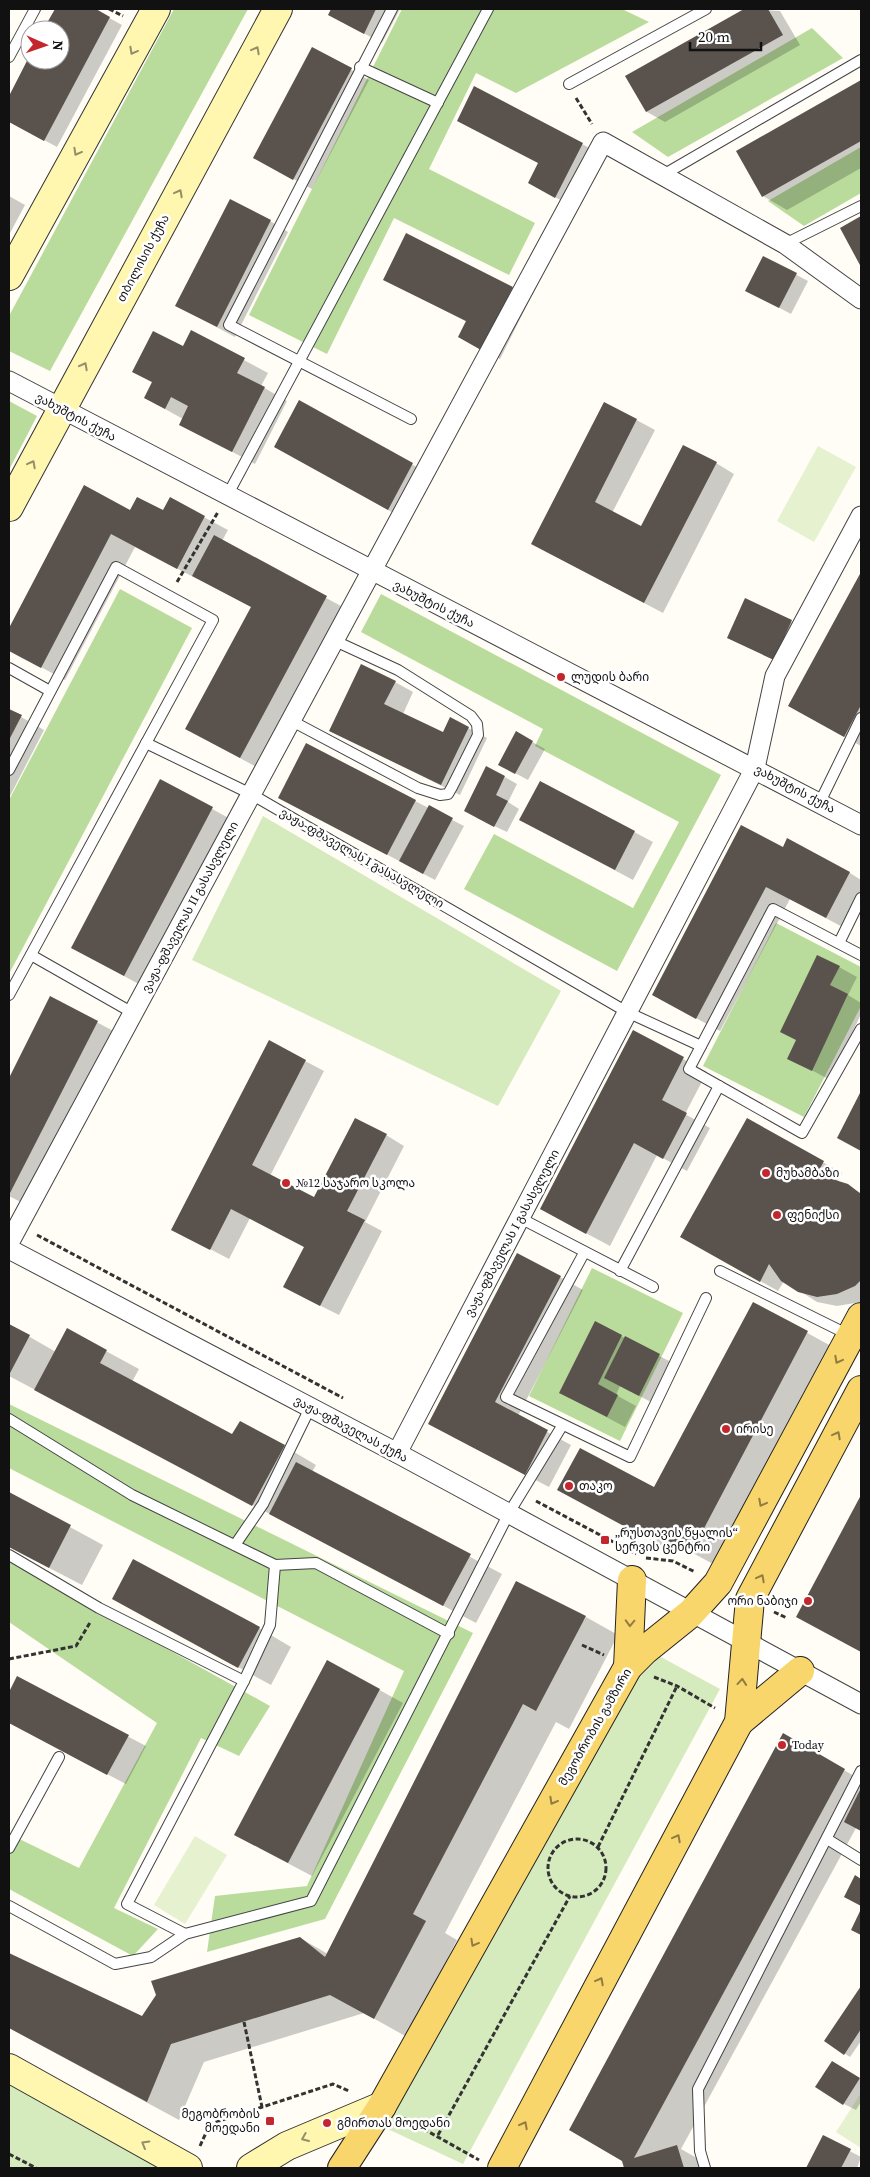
<svg xmlns="http://www.w3.org/2000/svg" width="870" height="2177" font-family="'Source Serif 4','Noto Sans Georgian',serif">
  <rect width="100%" height="100%" fill="#fffdf5"/>
  <g fill="#d5ebbd">
    <path d="M263,816L561,991L498,1106L192,960Z"/>
    <path d="M648,1650L720,1689L463,2164L377,2124Z"/>
    <path d="M9,2077L180,2168H9Z"/>
  </g>
  <g fill="#b9dc9c">
    <path d="M174,9H248L50,371L9,351V316Z"/>
    <path d="M402,9H622L649,22L516,93L476,73L429,169L535,223L509,275L394,218L327,354L249,315Z"/>
    <path d="M812,28L843,58L668,157L632,132Z"/>
    <path d="M861,147V193L804,226L768,201Z"/>
    <path d="M9,401L37,416L9,470Z"/>
    <path d="M120,589L192,628L9,974V800Z"/>
    <path d="M381,594L721,775L617,971L464,889L494,834L633,908L679,822L535,746L543,729L361,632Z"/>
    <path d="M776,923L861,967V1006L804,1117L703,1066Z"/>
    <path d="M592,1268L683,1313L620,1441L529,1396Z"/>
    <path d="M9,1404L473,1633L325,1919L207,1952L215,1896L307,1886L404,1671L9,1468Z"/>
    <path d="M9,1561L270,1706L239,1756L201,1738L114,1908L158,1929L133,1956L9,1889V1834L79,1868L157,1723L9,1622Z"/>
  </g>
  <g fill="#e6f2cf">
    <path d="M818,446L856,467L814,542L777,521Z"/>
    <path d="M195,1836L227,1855L185,1924L154,1905Z"/>
    <path d="M861,2093V2148L836,2132Z"/>
  </g>
  <g fill="#0003">
    <path d="M56,9H93L122,25L57,147L9,121V98L30,58V60H60V30H45Z"/>
    <path d="M333,9H400L382,43L329,15Z"/>
    <path d="M747,9L780,11L800,45L665,122L647,112L627,77Z"/>
    <path d="M312,48L369,80L312,189L273,168Z"/>
    <path d="M861,82V168L787,210L763,196L738,152Z"/>
    <path d="M475,88L601,154L574,207L547,193L539,163Z"/>
    <path d="M9,196L25,205L9,235Z"/>
    <path d="M270,221L288,232L235,337L177,306Z"/>
    <path d="M763,257L808,281L791,314L759,297Z"/>
    <path d="M384,279L512,288L530,299L500,359L477,347L467,322Z"/>
    <path d="M191,332L268,373L261,386L287,401L255,464L180,424L183,419L145,398L153,383L134,372L183,347Z"/>
    <path d="M300,402L431,475L406,520L293,457Z"/>
    <path d="M605,403L655,430L612,513L641,528L716,463L734,474L663,613L532,544Z"/>
    <path d="M85,487L131,512H163L170,499L228,530L222,541L350,611L264,771L210,742L252,607L135,547L65,680L9,650V631Z"/>
    <path d="M861,574V746L790,706Z"/>
    <path d="M745,600L804,628L787,666L728,638Z"/>
    <path d="M395,682L413,692L403,714L444,734L451,719L487,738L460,795L331,731Z"/>
    <path d="M9,710L44,730L9,798Z"/>
    <path d="M516,733L545,749L528,780L500,765Z"/>
    <path d="M505,777L517,784L508,802L519,809L507,832L477,818Z"/>
    <path d="M161,781L236,822L148,989L96,961Z"/>
    <path d="M540,782L653,842L633,880L539,830Z"/>
    <path d="M280,798L415,801L464,826L435,880Z"/>
    <path d="M783,848L850,873L861,880V909L850,931L790,899L720,1031L677,1008Z"/>
    <path d="M839,967L857,977L848,995L861,1003V1014L830,1080L789,1058Z"/>
    <path d="M51,998L121,1035L32,1208L9,1196V1081Z"/>
    <path d="M633,1032L707,1072L685,1114L710,1128L687,1171L657,1155L610,1246L565,1222Z"/>
    <path d="M269,1042L324,1071L270,1176L315,1199L386,1135L404,1146L365,1222L382,1231L339,1315L303,1297L305,1247L250,1218L229,1259L191,1239Z"/>
    <path d="M861,1094V1150L839,1137Z"/>
    <path d="M748,1120L842,1173L837,1182L861,1193V1302L837,1306L817,1302L784,1281L778,1291L699,1247Z"/>
    <path d="M560,1277L583,1290L518,1416L571,1445L549,1487L453,1437Z"/>
    <path d="M753,1303L831,1346L715,1565L674,1543L670,1550L582,1503L655,1489Z"/>
    <path d="M596,1323L671,1362L651,1402L620,1386L616,1395L636,1406L625,1427L561,1393Z"/>
    <path d="M9,1325L56,1352L67,1330L139,1369L132,1382L233,1436L284,1446L316,1465L312,1472L502,1574L476,1623L9,1376Z"/>
    <path d="M9,1494L103,1545L82,1585L9,1547Z"/>
    <path d="M861,1498V1651L798,1616Z"/>
    <path d="M113,1599L259,1628L291,1647L271,1685Z"/>
    <path d="M586,1617L618,1635L569,1729L556,1722L445,1933L457,1940L407,2037L364,2013L204,2062L179,2120L9,2028V1954L143,2017L300,1938L328,1954Z"/>
    <path d="M327,1661L403,1703L312,1876L259,1848Z"/>
    <path d="M17,1678L146,1746L126,1784L9,1723V1694Z"/>
    <path d="M784,1735L861,1780V1831L856,1828L681,2149L709,2165L710,2168H626L624,2161Z"/>
    <path d="M861,1988V2041L850,2057L826,2041Z"/>
    <path d="M844,2069L861,2080V2102L856,2110L844,2104Z"/>
    <path d="M823,2137L861,2157L857,2168H807Z"/>
  </g>
  <g fill="#5a524d">
    <path d="M55,9H96L110,17L44,141L9,122V96L30,55V60H60V30H43Z"/>
    <path d="M331,9H376L364,34L328,15Z"/>
    <path d="M744,9H768L783,35L646,112L625,76Z"/>
    <path d="M312,47L352,68L293,180L253,158Z"/>
    <path d="M861,80V141L762,197L736,151Z"/>
    <path d="M474,86L583,143L555,198L528,183L538,163L457,121Z"/>
    <path d="M230,199L271,220L217,327L175,306Z"/>
    <path d="M861,216V267L840,228Z"/>
    <path d="M406,233L513,287L481,350L458,337L466,321L383,280Z"/>
    <path d="M763,256L797,273L779,308L745,291Z"/>
    <path d="M191,330L245,358L237,373L265,387L232,452L179,425L188,406L171,397L165,409L144,398L152,382L132,372L153,331L183,346Z"/>
    <path d="M299,400L413,463L388,510L274,447Z"/>
    <path d="M604,402L637,419L595,502L641,526L683,445L717,462L644,603L531,544Z"/>
    <path d="M84,485L130,510L137,497L163,510L170,497L205,516L177,569L111,534L41,668L9,651V628Z"/>
    <path d="M214,535L327,596L240,758L185,729L251,607L192,576Z"/>
    <path d="M861,572V705L844,737L788,706Z"/>
    <path d="M745,598L792,620L774,660L727,638Z"/>
    <path d="M361,664L396,681L384,704L443,732L450,717L469,727L441,785L329,731Z"/>
    <path d="M9,709L22,715L9,740Z"/>
    <path d="M516,731L533,741L515,774L498,765Z"/>
    <path d="M306,743L416,800L387,855L278,798Z"/>
    <path d="M486,766L505,776L496,795L508,801L494,827L464,811Z"/>
    <path d="M160,779L213,807L124,976L71,948Z"/>
    <path d="M540,781L635,831L615,870L519,820Z"/>
    <path d="M429,805L453,818L423,874L399,861Z"/>
    <path d="M741,825L783,847L787,838L850,872L826,918L766,887L696,1019L652,995Z"/>
    <path d="M817,955L840,966L830,985L848,994L812,1071L787,1059L796,1040L780,1032Z"/>
    <path d="M50,996L98,1021L9,1195V1078Z"/>
    <path d="M633,1030L684,1057L662,1100L687,1113L663,1159L634,1143L586,1234L540,1209Z"/>
    <path d="M269,1040L306,1060L252,1165L314,1197L355,1118L387,1134L347,1211L365,1220L320,1306L283,1287L304,1247L231,1209L210,1250L171,1230Z"/>
    <path d="M861,1091V1151L837,1138Z"/>
    <path d="M747,1118L824,1161L815,1178L832,1179L848,1184L861,1194V1280L855,1286L837,1294L817,1297L798,1292L781,1281L769,1264L760,1282L680,1237Z"/>
    <path d="M517,1253L561,1276L495,1402L548,1430L525,1475L428,1424Z"/>
    <path d="M753,1302L808,1331L691,1553L650,1531L646,1538L557,1490L580,1448L654,1487Z"/>
    <path d="M595,1321L622,1335L598,1384L618,1395L607,1417L559,1393Z"/>
    <path d="M9,1324L30,1335L9,1375Z"/>
    <path d="M67,1328L107,1350L100,1363L232,1434L240,1421L285,1445L252,1506L34,1390Z"/>
    <path d="M625,1336L660,1354L639,1396L604,1378Z"/>
    <path d="M296,1462L471,1554L443,1606L269,1514Z"/>
    <path d="M9,1492L71,1525L49,1568L9,1547Z"/>
    <path d="M861,1495V1652L796,1617Z"/>
    <path d="M133,1559L260,1627L238,1668L112,1599Z"/>
    <path d="M516,1581L586,1616L536,1711L523,1704L413,1914L426,1921L374,2019L330,1995L171,2044L147,2102L9,2028V1953L142,2016L156,1995L151,1981L300,1937L325,1957Z"/>
    <path d="M327,1660L380,1689L288,1863L234,1835Z"/>
    <path d="M17,1676L129,1735L107,1775L9,1723V1692Z"/>
    <path d="M783,1733L845,1769L634,2158L677,2145L684,2168H624L622,2161L569,2130Z"/>
    <path d="M861,1788V1831L844,1822Z"/>
    <path d="M855,1875L861,1879V1906L844,1897Z"/>
    <path d="M861,1909V1935L851,1930Z"/>
    <path d="M861,1986V2029L844,2055L824,2041Z"/>
    <path d="M832,2061L860,2078L843,2105L815,2087Z"/>
    <path d="M823,2135L851,2149L841,2168H806Z"/>
  </g>
  <g fill="none" stroke-linecap="round" stroke-linejoin="round">
    <defs>
      <g id="lane">
        <path d="M392,9L229,325L411,419"/>
        <path d="M9,57L35,9"/>
        <path d="M360,67L438,103"/>
        <path d="M569,84L706,9"/>
        <path d="M663,175L861,60"/>
        <path d="M785,244L861,206"/>
        <path d="M227,496L488,9"/>
        <path d="M9,668L50,691"/>
        <path d="M290,720L418,788L440,795L448,794L452,787L478,735L477,724L471,716L398,670L333,640"/>
        <path d="M146,743L251,794L627,1012L701,1046"/>
        <path d="M9,770L116,567L213,620L9,995"/>
        <path d="M820,802L861,718"/>
        <path d="M839,943L861,898"/>
        <path d="M31,955L133,1013"/>
        <path d="M861,955L773,909L689,1069L802,1133L861,1029"/>
        <path d="M520,1218L653,1287"/>
        <path d="M584,1253L506,1397L630,1457L706,1298"/>
        <path d="M620,1271L719,1086"/>
        <path d="M720,1271L851,1336"/>
        <path d="M9,1419L132,1495L275,1565L316,1563L449,1634"/>
        <path d="M235,1545L263,1504L310,1408"/>
        <path d="M9,1555L99,1608L244,1681"/>
        <path d="M827,1839L861,1860"/>
        <path d="M9,1848L59,1757"/>
        <path d="M9,1906L115,1964L151,1957L185,1934L311,1901L509,1513L562,1426"/>
        <path d="M185,1934L127,1904L244,1681L270,1625L275,1565"/>
        <path d="M705,2168L700,2151L698,2089L861,1771"/>
      </g>
      <g id="street">
        <path d="M9,381L861,825"/>
        <path d="M9,1243L603,142L785,244L861,299"/>
        <path d="M9,1249L397,1453L861,1704"/>
        <path d="M397,1453L755,768L775,676L861,516"/>
      </g>
      <g id="secondary">
        <path d="M9,276L156,9"/>
        <path d="M9,507L278,9"/>
        <path d="M9,2068L188,2168"/>
        <path d="M251,2168L287,2146L382,2106"/>
      </g>
      <g id="primary">
        <path d="M628,1667L632,1580"/>
        <path d="M739,1722L800,1671"/>
        <path d="M342,2168L382,2106L628,1667L645,1650L691,1613L718,1583L861,1317"/>
        <path d="M502,2168L739,1722L750,1599L861,1390"/>
      </g>
    </defs>
    <use href="#lane" stroke="#444" stroke-width="12"/>
    <use href="#street" stroke="#444" stroke-width="21"/>
    <use href="#secondary" stroke="#333" stroke-width="30"/>
    <use href="#primary" stroke="#222" stroke-width="30"/>
    <g stroke="#333" stroke-width="3" stroke-dasharray="5 2.5" stroke-linecap="butt">
      <path d="M109,9L123,16"/>
      <path d="M576,98L592,124"/>
      <path d="M177,582L218,512"/>
      <path d="M37,1235L343,1398"/>
      <path d="M536,1501L636,1554"/>
      <path d="M646,1558L673,1561L695,1572"/>
      <path d="M774,1612L787,1618"/>
      <path d="M582,1645L604,1655"/>
      <path d="M9,1659L76,1646L91,1621"/>
      <path d="M654,1677L677,1686L715,1708"/>
      <circle cx="577" cy="1868" r="29"/>
      <path d="M598,1847L677,1686"/>
      <path d="M244,2022L262,2107"/>
      <path d="M404,2118L479,2160"/>
      <path d="M438,2135L570,1896"/>
      <path d="M200,2146L210,2124L333,2084L349,2091"/>
      <path d="M9,2154L36,2168"/>
    </g>
    <use href="#lane" stroke="#fff" stroke-width="10"/>
    <use href="#street" stroke="#fff" stroke-width="19"/>
    <use href="#secondary" stroke="#fff6b0" stroke-width="28"/>
    <use href="#primary" stroke="#f9d66b" stroke-width="28"/>
  </g>
  <defs><path id="oneway-chevron" d="M-2-3.5L2.5 0L-2 3.5" fill="none" stroke-width="1.6" stroke-linecap="round" stroke-linejoin="round" transform="scale(1.25)"/></defs>
  <g stroke="#948f68">
    <use href="#oneway-chevron" transform="translate(256 50) rotate(-62)"/>
    <use href="#oneway-chevron" transform="translate(133 51) rotate(119)"/>
    <use href="#oneway-chevron" transform="translate(77 152) rotate(119)"/>
    <use href="#oneway-chevron" transform="translate(179 193) rotate(-62)"/>
    <use href="#oneway-chevron" transform="translate(84 366) rotate(-62)"/>
    <use href="#oneway-chevron" transform="translate(32 464) rotate(-62)"/>
    <use href="#oneway-chevron" transform="translate(305 2138) rotate(157)"/>
    <use href="#oneway-chevron" transform="translate(145 2144) rotate(-150)"/>
  </g>
  <g stroke="#917d42">
    <use href="#oneway-chevron" transform="translate(838 1360) rotate(118)"/>
    <use href="#oneway-chevron" transform="translate(837 1435) rotate(-62)"/>
    <use href="#oneway-chevron" transform="translate(762 1503) rotate(118)"/>
    <use href="#oneway-chevron" transform="translate(761 1578) rotate(-62)"/>
    <use href="#oneway-chevron" transform="translate(630 1623) rotate(92)"/>
    <use href="#oneway-chevron" transform="translate(742 1682) rotate(-85)"/>
    <use href="#oneway-chevron" transform="translate(553 1801) rotate(119)"/>
    <use href="#oneway-chevron" transform="translate(677 1838) rotate(-62)"/>
    <use href="#oneway-chevron" transform="translate(474 1943) rotate(119)"/>
    <use href="#oneway-chevron" transform="translate(600 1981) rotate(-62)"/>
    <use href="#oneway-chevron" transform="translate(524 2125) rotate(-62)"/>
  </g>
  <g fill="#c4262e" stroke="#fff" stroke-width="2">
    <circle cx="561" cy="677" r="5"/>
    <circle cx="766" cy="1173" r="5"/>
    <circle cx="286" cy="1183" r="5"/>
    <circle cx="777" cy="1215" r="5"/>
    <circle cx="726" cy="1429" r="5"/>
    <circle cx="569" cy="1486" r="5"/>
    <rect x="600" y="1535" width="10" height="10" rx="2.5"/>
    <circle cx="808" cy="1601" r="5"/>
    <circle cx="782" cy="1745" r="5"/>
    <rect x="265" y="2116" width="10" height="10" rx="2.5"/>
    <circle cx="327" cy="2123" r="5"/>
  </g>
  <g text-anchor="middle" stroke-width="5" stroke-linejoin="round" paint-order="stroke">
    <g font-size="12" fill="#111" stroke="#fff">
      <text transform="translate(143 258) rotate(-62)" y="4">თბილისის ქუჩა</text>
      <text transform="translate(76 417) rotate(28)" y="4">ვახუშტის ქუჩა</text>
      <text transform="translate(434 604) rotate(27)" y="4">ვახუშტის ქუჩა</text>
      <text transform="translate(795 789) rotate(28)" y="4">ვახუშტის ქუჩა</text>
      <text transform="translate(362 858) rotate(30)" y="4">ვაჟა-ფშაველას I გასასვლელი</text>
      <text transform="translate(190 907) rotate(-62)" y="4">ვაჟა-ფშაველას II გასასვლელი</text>
      <text transform="translate(512 1233) rotate(-62)" y="4">ვაჟა-ფშაველას I გასასვლელი</text>
      <text transform="translate(351 1429) rotate(28)" y="4">ვაჟა-ფშაველას ქუჩა</text>
      <text transform="translate(595 1727) rotate(-60)" y="4">მეგობრობის გამზირი</text>
    </g>
    <g font-size="12" fill="#111" stroke="#fff" text-anchor="start">
      <text x="571" y="681">ლუდის ბარი</text>
      <text x="776" y="1177">მუხამბაზი</text>
      <text x="296" y="1187">№12 საჯარო სკოლა</text>
      <text x="787" y="1219">ფენიქსი</text>
      <text x="736" y="1433">ირისე</text>
      <text x="579" y="1490">თაკო</text>
      <text x="615" y="1537">„რუსთავის წყალის“<tspan x="615" dy="14">სერვის ცენტრი</tspan></text>
      <text x="798" y="1605" text-anchor="end">ორი ნაბიჯი</text>
      <text x="792" y="1749">Today</text>
      <text x="260" y="2118" text-anchor="end">მეგობრობის<tspan x="260" dy="14">მოედანი</tspan></text>
      <text x="337" y="2127">გმირთას მოედანი</text>
    </g>
  </g>
  <rect width="870" height="2177" fill="none" stroke="#111111" stroke-width="20"/>
  <g transform="translate(45 45) rotate(92)"><circle r="24" fill="#ffffff" stroke="#a0a0a0"/>
  <path d="M0-4L9 19L0 12L-9 19Z" fill="#c4262e"/>
  <text y="-8" font-size="14" font-weight="bold" text-anchor="middle" fill="#111111">N</text>
  </g>
  <path d="M690 42v8h71v-8" fill="none" stroke="#111111" stroke-width="2.5"/>
  <text x="698" y="42" font-size="15" fill="#111111" stroke="#ffffff" stroke-width="4" paint-order="stroke">20 m</text>
</svg>
